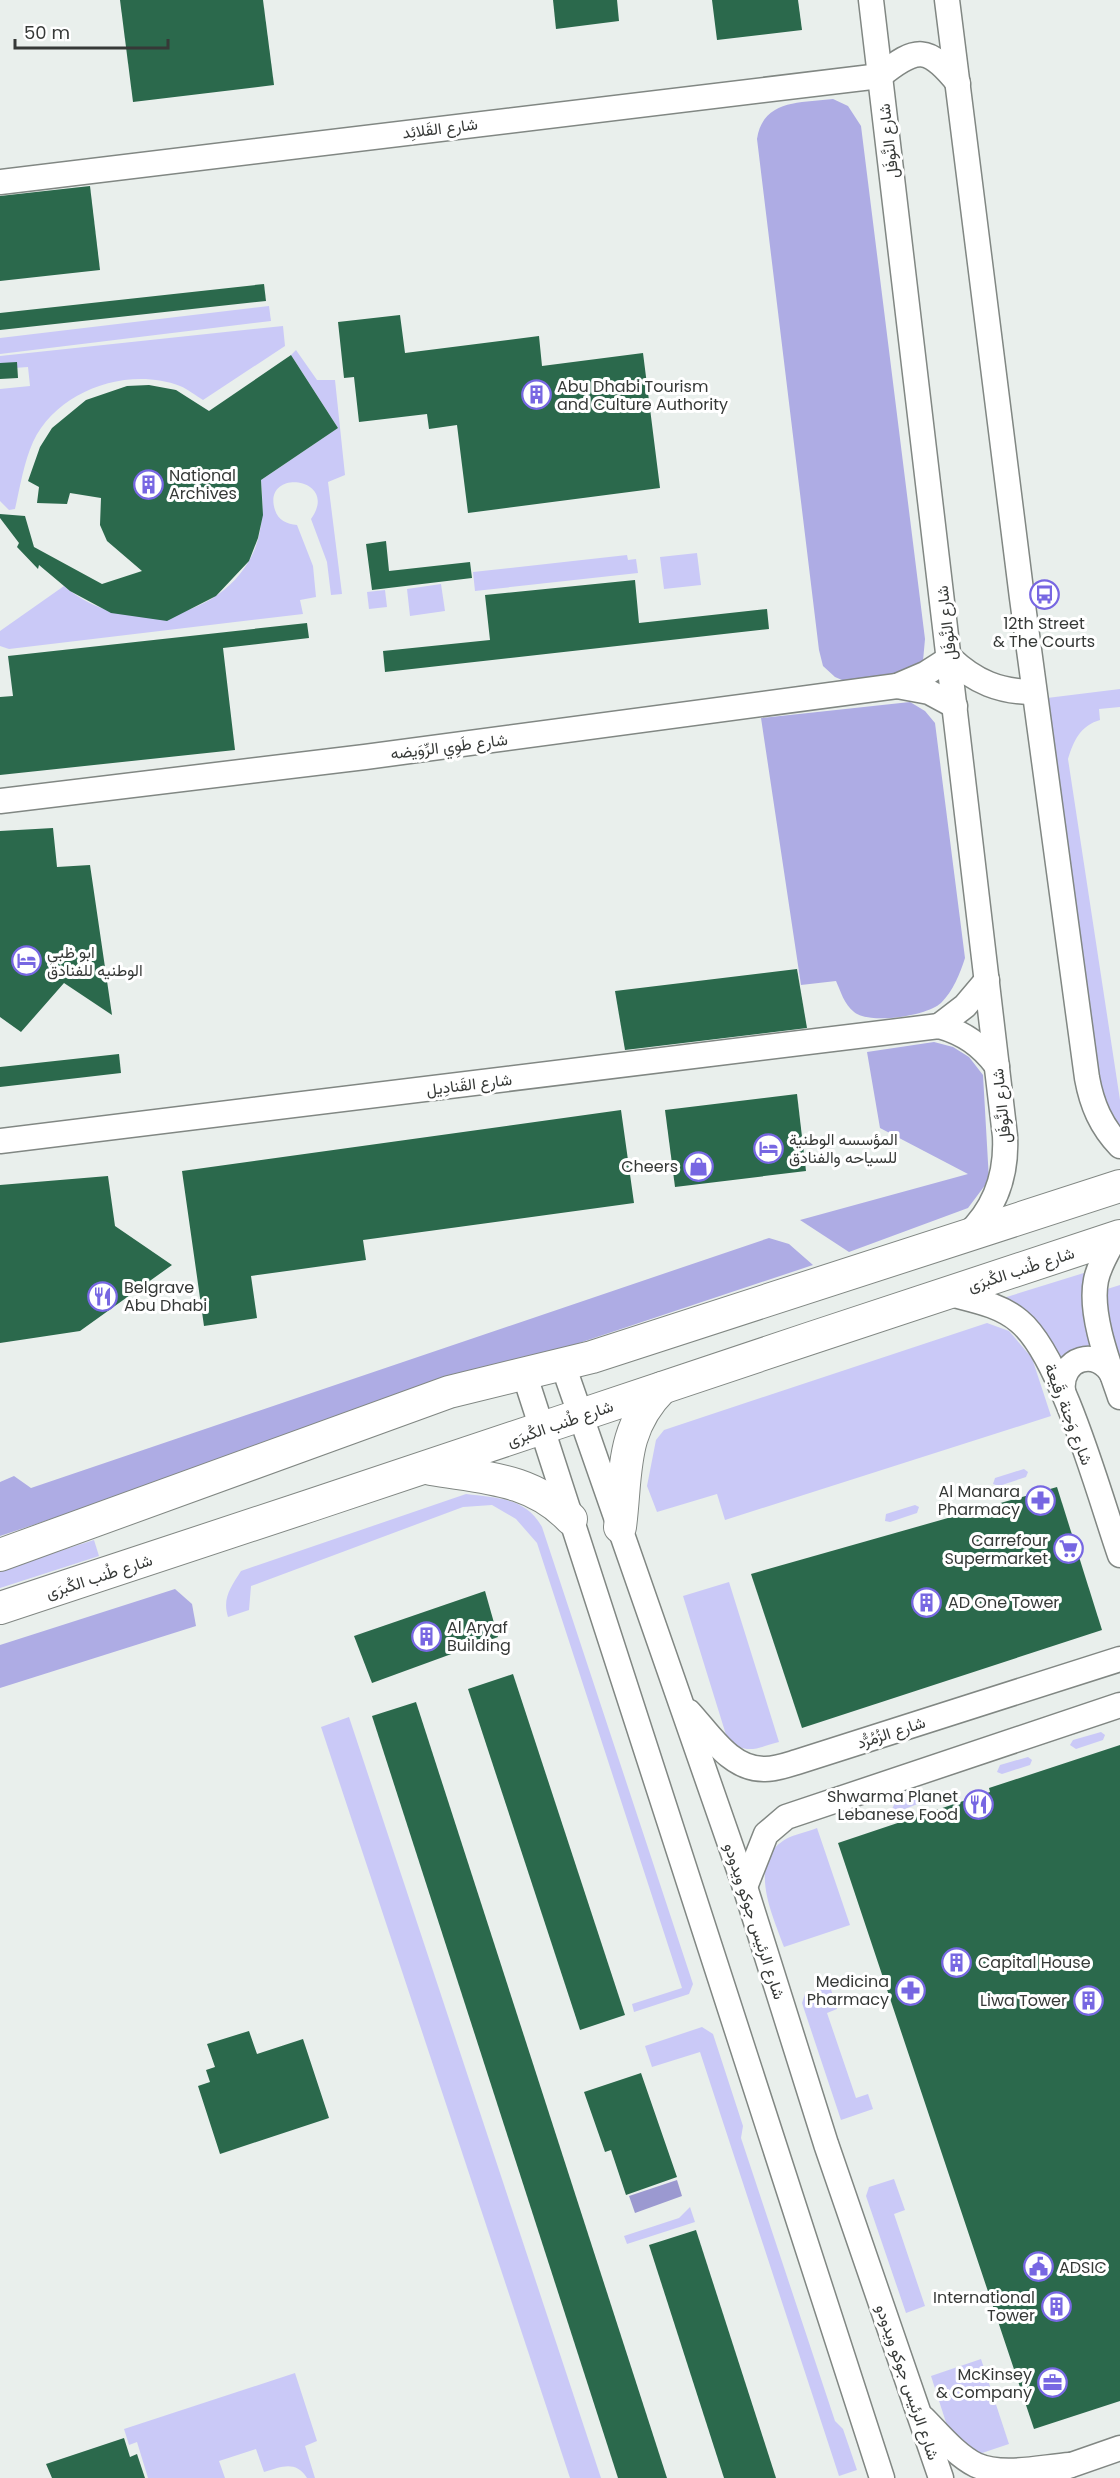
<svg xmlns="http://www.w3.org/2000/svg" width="1120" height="2478" font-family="Poppins,Vazirmatn,sans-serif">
  <rect width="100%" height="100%" fill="#e9efec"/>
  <g fill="#cac9f7">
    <path d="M269,306L271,321L0,354V338Z"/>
    <path d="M283,326L285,346L203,400C196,396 188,389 180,386C127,366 57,391 33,442C24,462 20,487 15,509L9,510L0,501V389L30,386L28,367L0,369V356Z"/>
    <path d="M296,350L317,380H335L345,475L328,482L342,594L331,595L327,562L311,519C341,477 261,467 275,510C278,520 287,524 297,525L313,566L316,597L300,600L303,614L9,649L0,646V631L64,586C119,633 210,626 249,561C263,537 264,508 261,480L338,428L291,355Z"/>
    <path d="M697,553L701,585L664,589L660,557Z"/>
    <path d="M627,555L628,560L636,559L638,573L475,591L473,572Z"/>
    <path d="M441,584L445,611L410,616L407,589Z"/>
    <path d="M385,590L387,607L369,609L367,592Z"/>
    <path d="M1120,689V707L1099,709L1100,720C1080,726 1074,740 1068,759L1120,1100V1127L1113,1121L1103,1102L1047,698Z"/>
    <path d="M1087,1272C1079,1304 1083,1327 1094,1357L1060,1363L997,1300Z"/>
    <path d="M1120,1285V1376L1105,1334L1104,1290Z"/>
    <path d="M987,1323L1009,1331L1032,1358L1051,1416L725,1520L717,1494L657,1512L647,1486L656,1440L664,1430Z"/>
    <path d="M1024,1469L1028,1472L1026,1477L999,1486L993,1484L995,1478Z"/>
    <path d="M466,1494C496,1498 526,1497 542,1527L693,1984L689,1994L634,2012L632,2004L682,1988L537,1543L516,1519L492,1505L463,1507L251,1586L249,1610L228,1617C222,1598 231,1587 241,1571Z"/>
    <path d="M915,1505L919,1507L917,1513L890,1522L885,1521L886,1514Z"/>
    <path d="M94,1540L99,1556L0,1588V1570Z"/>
    <path d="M729,1582L779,1742C756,1748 746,1756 727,1738L683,1596Z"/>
    <path d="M349,1717L601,2478H570L321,1727Z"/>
    <path d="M1101,1732L1105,1735L1103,1740L1076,1749L1070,1745L1073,1740Z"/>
    <path d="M1028,1757L1032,1760L1030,1765L1002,1774L997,1772L1000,1765Z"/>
    <path d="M931,1790L935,1792L933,1798L897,1812L892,1809L895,1803Z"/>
    <path d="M817,1828L850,1925L784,1947C773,1916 746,1862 786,1839C795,1834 807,1832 817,1828Z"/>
    <path d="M830,1986L837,2009L827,2013L856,2098L868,2094L873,2109L841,2120L802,2003L805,1994Z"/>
    <path d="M702,2027L713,2034L743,2126L741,2138L835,2421L843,2429L857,2470L839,2476L700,2052L652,2067L645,2046Z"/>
    <path d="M894,2179L905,2210L894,2214L925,2306L906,2313L866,2196L869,2187Z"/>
    <path d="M690,2207L695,2222L627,2244L624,2236L679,2218Z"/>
    <path d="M981,2359L1009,2444L976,2455L952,2441L931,2376Z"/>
    <path d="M295,2373L317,2441L305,2446L315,2478H307C295,2460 282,2467 264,2472L256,2449L219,2461L225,2478H148L137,2442L129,2445L124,2429Z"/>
  </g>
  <g fill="#aeace4">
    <path d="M833,99L848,106L861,126L925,639L923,661L905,674L849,683L835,677L823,666L819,650L757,139C763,99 801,103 833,99Z"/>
    <path d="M910,702L925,711L935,723L965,958C960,974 953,991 941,1003C927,1016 870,1025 854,1012C844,1004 841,992 836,981L801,985L761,718Z"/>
    <path d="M934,1042L953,1047L969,1057L983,1075L989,1180L968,1208L849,1252L800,1220L968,1174L880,1128L867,1052Z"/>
    <path d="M769,1238L789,1244L813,1265L0,1536V1482L14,1476L31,1488Z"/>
    <path d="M175,1589L192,1604L196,1626L0,1688V1645Z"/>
  </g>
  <path fill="#9b99d0" d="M677,2180L682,2196L635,2213L629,2196Z"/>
  <g fill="#2b694c">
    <path d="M120,0H263L274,85L133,102Z"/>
    <path d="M553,0H617L619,21L556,29Z"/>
    <path d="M712,0H798L802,30L717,40Z"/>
    <path d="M90,186L100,270L0,281V196Z"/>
    <path d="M264,284L266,301L0,330V313Z"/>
    <path d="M400,315L405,353L539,336L542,366L643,353L660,488L468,513L457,425L429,429L427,414L359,422L354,377L344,378L338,322Z"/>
    <path d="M291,355L338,428L261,480L263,515L258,538L249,561L216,596L167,621L111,613L70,591L39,565L38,569L17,547L19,543L0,518V514L25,516L34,547L102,584L142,571L107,541L100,525L101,498L70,493L67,504L37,503L39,487L28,481L40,447L52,428L86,400L127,386L149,385L176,390L209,411Z"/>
    <path d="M17,362L18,378L0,379V363Z"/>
    <path d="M386,541L389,571L470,562L472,578L372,590L366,544Z"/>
    <path d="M635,580L639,623L767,609L769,629L385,672L383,651L490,640L485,595Z"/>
    <path d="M307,623L309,638L223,648L235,750L0,775V697L13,696L8,656Z"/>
    <path d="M53,828L57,867L90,865L112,1015L64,983L21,1032L0,1017V831Z"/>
    <path d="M797,969L807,1028L625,1050L615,991Z"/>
    <path d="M119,1054L121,1073L0,1087V1067Z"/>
    <path d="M797,1094L806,1171L675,1187L665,1110Z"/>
    <path d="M621,1110L634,1203L363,1240L366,1260L251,1276L257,1318L204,1326L182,1171Z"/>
    <path d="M108,1176L115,1226L172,1265L80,1331L0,1343V1185Z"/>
    <path d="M1057,1487L1102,1630L802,1728L751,1574Z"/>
    <path d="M485,1591L498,1637L372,1683L354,1636Z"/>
    <path d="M513,1674L625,2015L580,2030L468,1689Z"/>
    <path d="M416,1702L667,2478H618L372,1716Z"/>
    <path d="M1120,1745V2401L1034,2429L838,1843L990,1792L989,1788Z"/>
    <path d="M249,2031L257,2054L303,2039L329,2118L220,2154L198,2086L210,2082L206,2070L215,2067L207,2044Z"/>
    <path d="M641,2073L677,2177L626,2195L611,2150L605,2152L584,2092Z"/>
    <path d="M696,2230L776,2478H724L649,2245Z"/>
    <path d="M124,2438L130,2457L137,2454L145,2478H52L46,2464Z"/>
  </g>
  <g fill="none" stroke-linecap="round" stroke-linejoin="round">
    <defs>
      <g id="minor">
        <path d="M871,0L1005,1136C1007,1175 996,1208 967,1235"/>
        <path d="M947,0L1022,598L1087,1078C1092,1105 1101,1126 1120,1146"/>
        <path d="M0,182L880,76C917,46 928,46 958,83"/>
        <path d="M897,686L929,692L955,706"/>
        <path d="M0,801L365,757L897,686L925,674L950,658C975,682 1000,692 1034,692"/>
        <path d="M939,1026L965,1006L987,980"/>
        <path d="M0,1141L939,1026C964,1033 981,1045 997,1066"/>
        <path d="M1115,1238C1108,1251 1099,1265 1096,1280C1089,1314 1109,1365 1120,1397"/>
        <path d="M947,1293C972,1300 999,1304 1019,1321C1062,1356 1100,1498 1120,1555"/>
        <path d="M563,1365L745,1887L826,2144L941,2478"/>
        <path d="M524,1373L882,2478"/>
        <path d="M1063,1391C1059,1358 1098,1346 1113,1376"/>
        <path d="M689,1712C710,1735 731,1770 765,1769C776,1769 787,1765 797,1762L1120,1659"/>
        <path d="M745,1887L766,1834L786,1817L1120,1705"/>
        <path d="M923,2418C939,2434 956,2455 976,2465C1003,2477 1041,2467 1070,2465"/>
        <path d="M1054,2471L1120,2448"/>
      </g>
      <g id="major">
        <path d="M431,1469C484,1478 532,1478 571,1519"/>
        <path d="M620,1527C627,1473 620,1430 662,1388"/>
        <path d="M0,1555L449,1392L592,1357L1120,1186"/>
        <path d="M0,1608C374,1486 746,1358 1120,1236"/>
      </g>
    </defs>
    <use href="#minor" stroke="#818783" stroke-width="27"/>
    <use href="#major" stroke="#818783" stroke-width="34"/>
    <use href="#minor" stroke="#fff" stroke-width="24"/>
    <use href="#major" stroke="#fff" stroke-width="32"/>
  </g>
  <defs>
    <symbol id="building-ring" viewBox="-11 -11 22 22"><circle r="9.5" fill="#fff" stroke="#7767e2" stroke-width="1.5"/><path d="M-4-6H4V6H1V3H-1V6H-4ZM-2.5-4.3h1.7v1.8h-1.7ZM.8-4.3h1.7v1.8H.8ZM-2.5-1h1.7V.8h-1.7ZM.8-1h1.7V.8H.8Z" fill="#7767e2"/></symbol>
    <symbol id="bus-ring" viewBox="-11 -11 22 22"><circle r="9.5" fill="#fff" stroke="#7767e2" stroke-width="1.5"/><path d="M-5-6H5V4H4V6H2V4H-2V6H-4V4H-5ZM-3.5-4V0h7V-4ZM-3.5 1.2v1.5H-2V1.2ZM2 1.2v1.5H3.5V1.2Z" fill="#7767e2"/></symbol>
    <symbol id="hotel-ring" viewBox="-11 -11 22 22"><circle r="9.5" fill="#fff" stroke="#7767e2" stroke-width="1.5"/><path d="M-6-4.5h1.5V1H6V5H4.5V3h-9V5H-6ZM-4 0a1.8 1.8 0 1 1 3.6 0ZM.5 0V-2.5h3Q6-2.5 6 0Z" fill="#7767e2"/></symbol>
    <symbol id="shop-ring" viewBox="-11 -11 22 22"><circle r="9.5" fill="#fff" stroke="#7767e2" stroke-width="1.5"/><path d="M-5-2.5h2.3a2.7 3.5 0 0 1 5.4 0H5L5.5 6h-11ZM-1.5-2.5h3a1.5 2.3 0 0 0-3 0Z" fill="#7767e2"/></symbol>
    <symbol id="restaurant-ring" viewBox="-11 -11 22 22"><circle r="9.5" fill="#fff" stroke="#7767e2" stroke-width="1.5"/><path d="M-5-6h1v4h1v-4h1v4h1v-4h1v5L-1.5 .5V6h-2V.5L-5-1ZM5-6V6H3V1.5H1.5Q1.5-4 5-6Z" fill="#7767e2"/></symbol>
    <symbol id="pharmacy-ring" viewBox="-11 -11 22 22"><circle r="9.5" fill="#fff" stroke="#7767e2" stroke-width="1.5"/><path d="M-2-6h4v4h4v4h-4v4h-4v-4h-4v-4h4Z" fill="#7767e2"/></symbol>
    <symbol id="supermarket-ring" viewBox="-11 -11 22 22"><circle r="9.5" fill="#fff" stroke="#7767e2" stroke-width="1.5"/><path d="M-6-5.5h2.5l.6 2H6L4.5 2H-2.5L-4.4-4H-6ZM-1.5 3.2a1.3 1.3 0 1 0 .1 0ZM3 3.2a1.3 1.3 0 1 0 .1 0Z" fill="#7767e2"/></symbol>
    <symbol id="civic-ring" viewBox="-11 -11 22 22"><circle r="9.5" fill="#fff" stroke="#7767e2" stroke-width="1.5"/><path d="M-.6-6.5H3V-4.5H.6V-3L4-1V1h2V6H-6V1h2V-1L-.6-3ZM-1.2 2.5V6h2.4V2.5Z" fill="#7767e2"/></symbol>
    <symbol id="office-ring" viewBox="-11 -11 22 22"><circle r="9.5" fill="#fff" stroke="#7767e2" stroke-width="1.5"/><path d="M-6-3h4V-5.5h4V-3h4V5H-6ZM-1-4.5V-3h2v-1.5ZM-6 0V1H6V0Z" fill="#7767e2"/></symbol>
  </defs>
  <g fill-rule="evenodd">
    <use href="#building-ring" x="520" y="378" width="33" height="33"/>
    <use href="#building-ring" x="132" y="468" width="33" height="33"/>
    <use href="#bus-ring" x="1028" y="578" width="33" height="33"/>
    <use href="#hotel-ring" x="10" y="944" width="33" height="33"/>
    <use href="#hotel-ring" x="752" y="1132" width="33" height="33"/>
    <use href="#shop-ring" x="682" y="1150" width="33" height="33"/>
    <use href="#restaurant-ring" x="86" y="1280" width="33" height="33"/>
    <use href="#pharmacy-ring" x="1024" y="1484" width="33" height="33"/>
    <use href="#supermarket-ring" x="1052" y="1532" width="33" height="33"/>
    <use href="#building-ring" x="910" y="1586" width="33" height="33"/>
    <use href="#building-ring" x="410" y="1620" width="33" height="33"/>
    <use href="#restaurant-ring" x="962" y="1788" width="33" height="33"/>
    <use href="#building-ring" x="940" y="1946" width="33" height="33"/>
    <use href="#pharmacy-ring" x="894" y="1974" width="33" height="33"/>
    <use href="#building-ring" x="1072" y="1984" width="33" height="33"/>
    <use href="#civic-ring" x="1022" y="2250" width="33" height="33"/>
    <use href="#building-ring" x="1040" y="2290" width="33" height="33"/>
    <use href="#office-ring" x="1036" y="2366" width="33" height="33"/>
  </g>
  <g text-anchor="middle" stroke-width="6" stroke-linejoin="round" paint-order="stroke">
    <g font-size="16" fill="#363937" stroke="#fff">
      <text transform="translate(440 128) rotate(-7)" y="6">شارع القَلائِد</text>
      <text transform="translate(888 141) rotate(-97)" y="6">شارع النَّوفَل</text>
      <text transform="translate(946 623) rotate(-97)" y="6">شارع النَّوفَل</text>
      <text transform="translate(449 746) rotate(-7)" y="6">شارع طَوِي الرِّوَيضه</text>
      <text transform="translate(469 1084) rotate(-7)" y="6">شارع القَنادِيل</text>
      <text transform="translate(1001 1106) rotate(-96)" y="6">شارع النَّوفَل</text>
      <text transform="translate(1021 1269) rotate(-18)" y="6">شارع طُنب الكُبرَى</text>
      <text transform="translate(1069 1414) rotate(69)" y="6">شارع وَجنة رقَيعة</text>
      <text transform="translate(560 1423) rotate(-19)" y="6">شارع طُنب الكُبرَى</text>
      <text transform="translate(99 1576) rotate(-18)" y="6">شارع طُنب الكُبرَى</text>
      <text transform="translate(891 1732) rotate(-18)" y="6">شارع الزُمُرُّد</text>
      <text transform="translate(755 1921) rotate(72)" y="6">شارع الرئيس جوكو ويدودو</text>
      <text transform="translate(908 2382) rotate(71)" y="6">شارع الرئيس جوكو ويدودو</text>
    </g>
    <g font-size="16" fill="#363937" stroke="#fff" text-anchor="start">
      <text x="557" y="392">Abu Dhabi Tourism<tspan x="557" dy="18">and Culture Authority</tspan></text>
      <text x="169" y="481">National<tspan x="169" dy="18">Archives</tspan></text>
      <text x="1044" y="629" text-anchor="middle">12th Street<tspan x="1044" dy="18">&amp; The Courts</tspan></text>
      <text x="47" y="958">ابو ظبي<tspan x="47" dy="18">الوطنيه للفنادق</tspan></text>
      <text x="789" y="1145">المؤسسه الوطنية<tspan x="789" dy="18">للسياحه والفنادق</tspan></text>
      <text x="678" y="1172" text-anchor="end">Cheers</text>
      <text x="124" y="1293">Belgrave<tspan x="124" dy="18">Abu Dhabi</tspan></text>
      <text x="1020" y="1497" text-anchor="end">Al Manara<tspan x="1020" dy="18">Pharmacy</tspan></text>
      <text x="1048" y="1546" text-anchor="end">Carrefour<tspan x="1048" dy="18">Supermarket</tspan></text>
      <text x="948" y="1608">AD One Tower</text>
      <text x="447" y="1633">Al Aryaf<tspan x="447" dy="18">Building</tspan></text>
      <text x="958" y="1802" text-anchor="end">Shwarma Planet<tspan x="958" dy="18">Lebanese Food</tspan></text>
      <text x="978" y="1968">Capital House</text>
      <text x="889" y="1987" text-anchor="end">Medicina<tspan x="889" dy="18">Pharmacy</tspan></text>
      <text x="1067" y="2006" text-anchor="end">Liwa Tower</text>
      <text x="1059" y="2273">ADSIC</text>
      <text x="1035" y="2303" text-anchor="end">International<tspan x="1035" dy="18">Tower</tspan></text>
      <text x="1032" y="2380" text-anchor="end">McKinsey<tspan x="1032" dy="18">&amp; Company</tspan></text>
    </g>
  </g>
  <path d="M15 39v9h153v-9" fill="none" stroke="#363937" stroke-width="3"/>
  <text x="24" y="39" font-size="18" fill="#363937" stroke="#ffffff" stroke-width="4.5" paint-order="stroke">50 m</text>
</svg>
